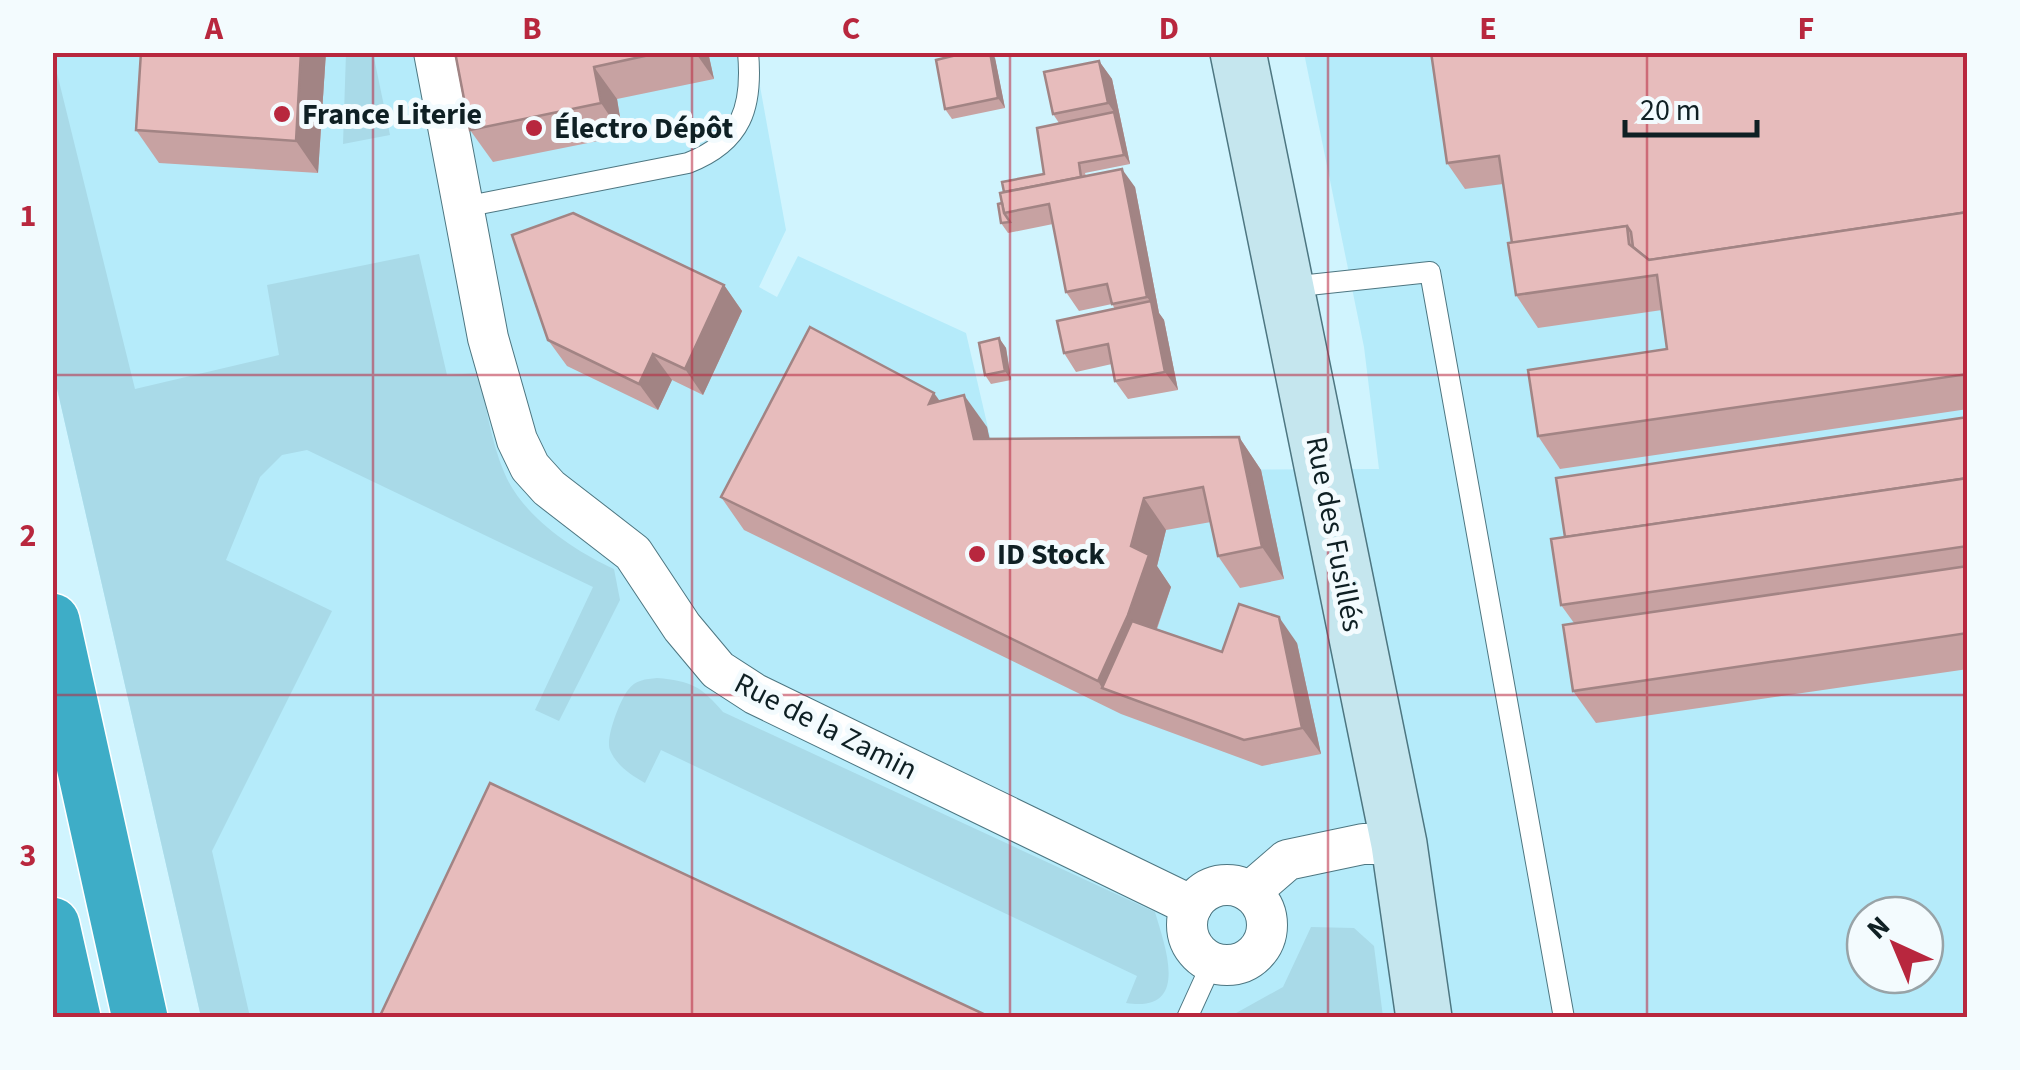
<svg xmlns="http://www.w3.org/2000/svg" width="2020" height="1070" font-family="'Source Sans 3',sans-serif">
  <rect width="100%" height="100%" fill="#d0f4fe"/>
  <path fill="#b5ebfa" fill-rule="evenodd" d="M52,53H754L786,230L759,287L777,297L798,256L966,333L998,471L1379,469L1364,347L1304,53H1967V1017H201L53,371ZM1865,915H1925V975H1865Z"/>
  <g fill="#a9dae8">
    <path d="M52,53L135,389L279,355L267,285L419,254L447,375L479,373C486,406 491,441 504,472C521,515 574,551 614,569L620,600L559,721L535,710L593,587L307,450L282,455L260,477L226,560L332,611L212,851L250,1017H201L53,371Z"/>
    <path d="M346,53H373L390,135L343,144Z"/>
    <path d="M657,678C691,681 701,686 723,712L1155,912C1165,947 1191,1013 1126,1003L1137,976L661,750L645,783C631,775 616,765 610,750C605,739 620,700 628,690C635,680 646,679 657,678Z"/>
    <path d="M1311,927L1354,928L1374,946L1383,1017H1229L1283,987Z"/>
  </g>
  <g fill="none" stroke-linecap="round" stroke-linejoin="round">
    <defs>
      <g id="lane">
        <path d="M464,207L688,163C742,142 753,107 748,52"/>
        <path d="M1290,287L1430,272L1564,1018"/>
        <path d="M1187,1018L1212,963"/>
      </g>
      <g id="street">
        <path d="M434,52L488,338L517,440L530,467L549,488L633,553L682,627L718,670L755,694L1192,906"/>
        <circle cx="1227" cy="925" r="40"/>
        <path d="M1250,892L1287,860L1363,844H1399"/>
      </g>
      <path id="secondary" d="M1238,52L1399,844L1424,1018"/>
      <g id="highway">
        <path d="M52,621L140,1018"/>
        <path d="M52,925L73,1018"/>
      </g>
    </defs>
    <use href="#lane" stroke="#4d7681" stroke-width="22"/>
    <use href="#street" stroke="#4d7681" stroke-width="42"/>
    <use href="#secondary" stroke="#4d7681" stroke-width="58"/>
    <use href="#highway" stroke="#fff" stroke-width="58"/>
    <use href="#lane" stroke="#fff" stroke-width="20"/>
    <use href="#street" stroke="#fff" stroke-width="40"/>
    <use href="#secondary" stroke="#c5e6ee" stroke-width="55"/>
    <use href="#highway" stroke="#3eadc7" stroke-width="55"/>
  </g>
  <g fill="#c7a2a2">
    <path d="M141,52H326L318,173L159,163L136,130Z"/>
    <path d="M455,52H708L714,79L617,99L623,136L493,162L470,130Z"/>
    <path d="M1968,52V409L1560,469L1538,436L1667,349L1662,310L1538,328L1516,295L1512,243L1503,184L1465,189L1447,163Z"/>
    <path d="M995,58L1005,108L952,119L945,109Z"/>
    <path d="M1099,61L1112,79L1130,164L1085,173L1086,176L1135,187L1159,313L1164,320L1178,390L1128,399L1115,381L1112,364L1076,372L1064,353L1115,309L1112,304L1079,311L1066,292L1053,224L1008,233L1001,223L1004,192L1044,174L1059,123L1053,114Z"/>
    <path d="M724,285L742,311L703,395L672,380L658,410L567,366L548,340Z"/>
    <path d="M999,338L1006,348L1011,380L991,384L985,375Z"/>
    <path d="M940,401L987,427L989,438L1239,437L1261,470L1284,579L1240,588L1218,556L1211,522L1166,530L1157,566L1171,587L1157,629L1222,652L1297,643L1321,754L1262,766L1121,714L744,530L721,497Z"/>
    <path d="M1968,417V669L1596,723L1573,691L1574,623L1561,605L1565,537Z"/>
  </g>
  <g fill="#a28484">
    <path d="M301,52H326L318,173L296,141Z"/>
    <path d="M695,52H708L714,79Z"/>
    <path d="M990,52H992L995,58L1005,108L998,98Z"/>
    <path d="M1099,61L1112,79L1130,164L1124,155L1114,112L1108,103Z"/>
    <path d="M594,67L617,99L623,136L601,103Z"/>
    <path d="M1122,169L1135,187L1159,313L1164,320L1178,390L1165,372L1152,304L1147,297Z"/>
    <path d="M724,285L742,311L703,395L685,369Z"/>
    <path d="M999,338L1006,348L1011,380L1005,371Z"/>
    <path d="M653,354L672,380L658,410L639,384Z"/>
    <path d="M934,393L957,425L929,404Z"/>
    <path d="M964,395L987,427L997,471L974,439Z"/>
    <path d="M1239,437L1261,470L1284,579L1262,547Z"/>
    <path d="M1144,498L1166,530L1157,566L1171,587L1150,647L1102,688L1098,681Z"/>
    <path d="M1279,617L1297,643L1321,754L1302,728Z"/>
  </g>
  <g fill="#e7bcbc" stroke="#a28484" stroke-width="2.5">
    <path d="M141,52H301L296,141L136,130Z"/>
    <path d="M455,52H663L594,67L601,103L470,130Z"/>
    <path d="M969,52H990L998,98L945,109L936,60Z"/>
    <path d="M1431,52H1968V212L1649,260L1633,247L1631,232L1627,226L1512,243L1499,156L1447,163Z"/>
    <path d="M1099,61L1108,103L1053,114L1044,72Z"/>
    <path d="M1114,112L1124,155L1079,163L1081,177L1004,192L1002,182L1044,174L1037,128Z"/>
    <path d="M1122,169L1147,297L1112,304L1107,284L1066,292L1049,204L1004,213L1000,193Z"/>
    <path d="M1002,203L1004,213L1010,222L1001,223L998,204Z"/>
    <path d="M1968,212V374L1538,436L1528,370L1667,349L1657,275L1516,295L1508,243L1627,226L1629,244L1649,260Z"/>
    <path d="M573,213L724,285L685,369L653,354L639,384L548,340L512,235Z"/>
    <path d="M1151,301L1165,372L1115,381L1108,344L1064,353L1057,321Z"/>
    <path d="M810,327L934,393L929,404L964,395L974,439L1239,437L1262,547L1218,556L1203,487L1144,498L1131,546L1149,555L1128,615L1098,681L721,497Z"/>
    <path d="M999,338L1005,371L985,375L979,343Z"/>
    <path d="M1968,417V478L1565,537L1556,478Z"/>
    <path d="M1968,478V546L1561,605L1551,539Z"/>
    <path d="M1968,566V633L1573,691L1563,625Z"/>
    <path d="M1239,604L1279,617L1302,728L1244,740L1102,688L1132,621L1222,652Z"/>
    <path d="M490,783L992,1018H379Z"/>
  </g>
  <path fill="none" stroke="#b8273e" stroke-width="2.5" stroke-opacity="0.55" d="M373,52V1018M692,52V1018M1010,52V1018M1328,52V1018M1647,52V1018M52,375H1968M52,695H1968"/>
  <g fill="#b8273e" stroke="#f3fbfe" stroke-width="4">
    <circle cx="282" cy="114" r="10"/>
    <circle cx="534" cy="128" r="10"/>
    <circle cx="977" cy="554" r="10"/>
  </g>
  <g text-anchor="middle" stroke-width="10" stroke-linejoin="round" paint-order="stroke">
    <g font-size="30" font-weight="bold" fill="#0f2024" stroke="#f3fbfe" text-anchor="start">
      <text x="302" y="124">France Literie</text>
      <text x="554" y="138">Électro Dépôt</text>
      <text x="997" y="564">ID Stock</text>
    </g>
    <g font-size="30" fill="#0f2024" stroke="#f3fbfe">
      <text transform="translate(1335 534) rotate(79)" y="10">Rue des Fusillés</text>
      <text transform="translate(826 726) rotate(27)" y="10">Rue de la Zamin</text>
    </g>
  </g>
  <rect width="2020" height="1070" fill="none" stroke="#f3fbfe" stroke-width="110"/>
  <g transform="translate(1895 945) rotate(316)"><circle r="48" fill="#f3fbfe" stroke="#98a3a7" stroke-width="2.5"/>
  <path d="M0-8L18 38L0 25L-18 38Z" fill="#b8273e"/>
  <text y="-15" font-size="28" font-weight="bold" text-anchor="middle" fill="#0f2024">N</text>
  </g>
  <path d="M1625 120v15h132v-15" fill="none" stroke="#0f2024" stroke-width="5"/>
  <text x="1640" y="120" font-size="30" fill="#0f2024" stroke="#f3fbfe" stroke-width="8" paint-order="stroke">20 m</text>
  <rect x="55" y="55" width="1910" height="960" fill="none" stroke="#b8273e" stroke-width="4"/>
  <g font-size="32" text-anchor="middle" font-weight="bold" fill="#b8273e">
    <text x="214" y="39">A</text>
    <text x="532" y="39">B</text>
    <text x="851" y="39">C</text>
    <text x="1169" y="39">D</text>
    <text x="1488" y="39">E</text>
    <text x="1806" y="39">F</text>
    <text x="28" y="226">1</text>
    <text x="28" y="546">2</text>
    <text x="28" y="866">3</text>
  </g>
</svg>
